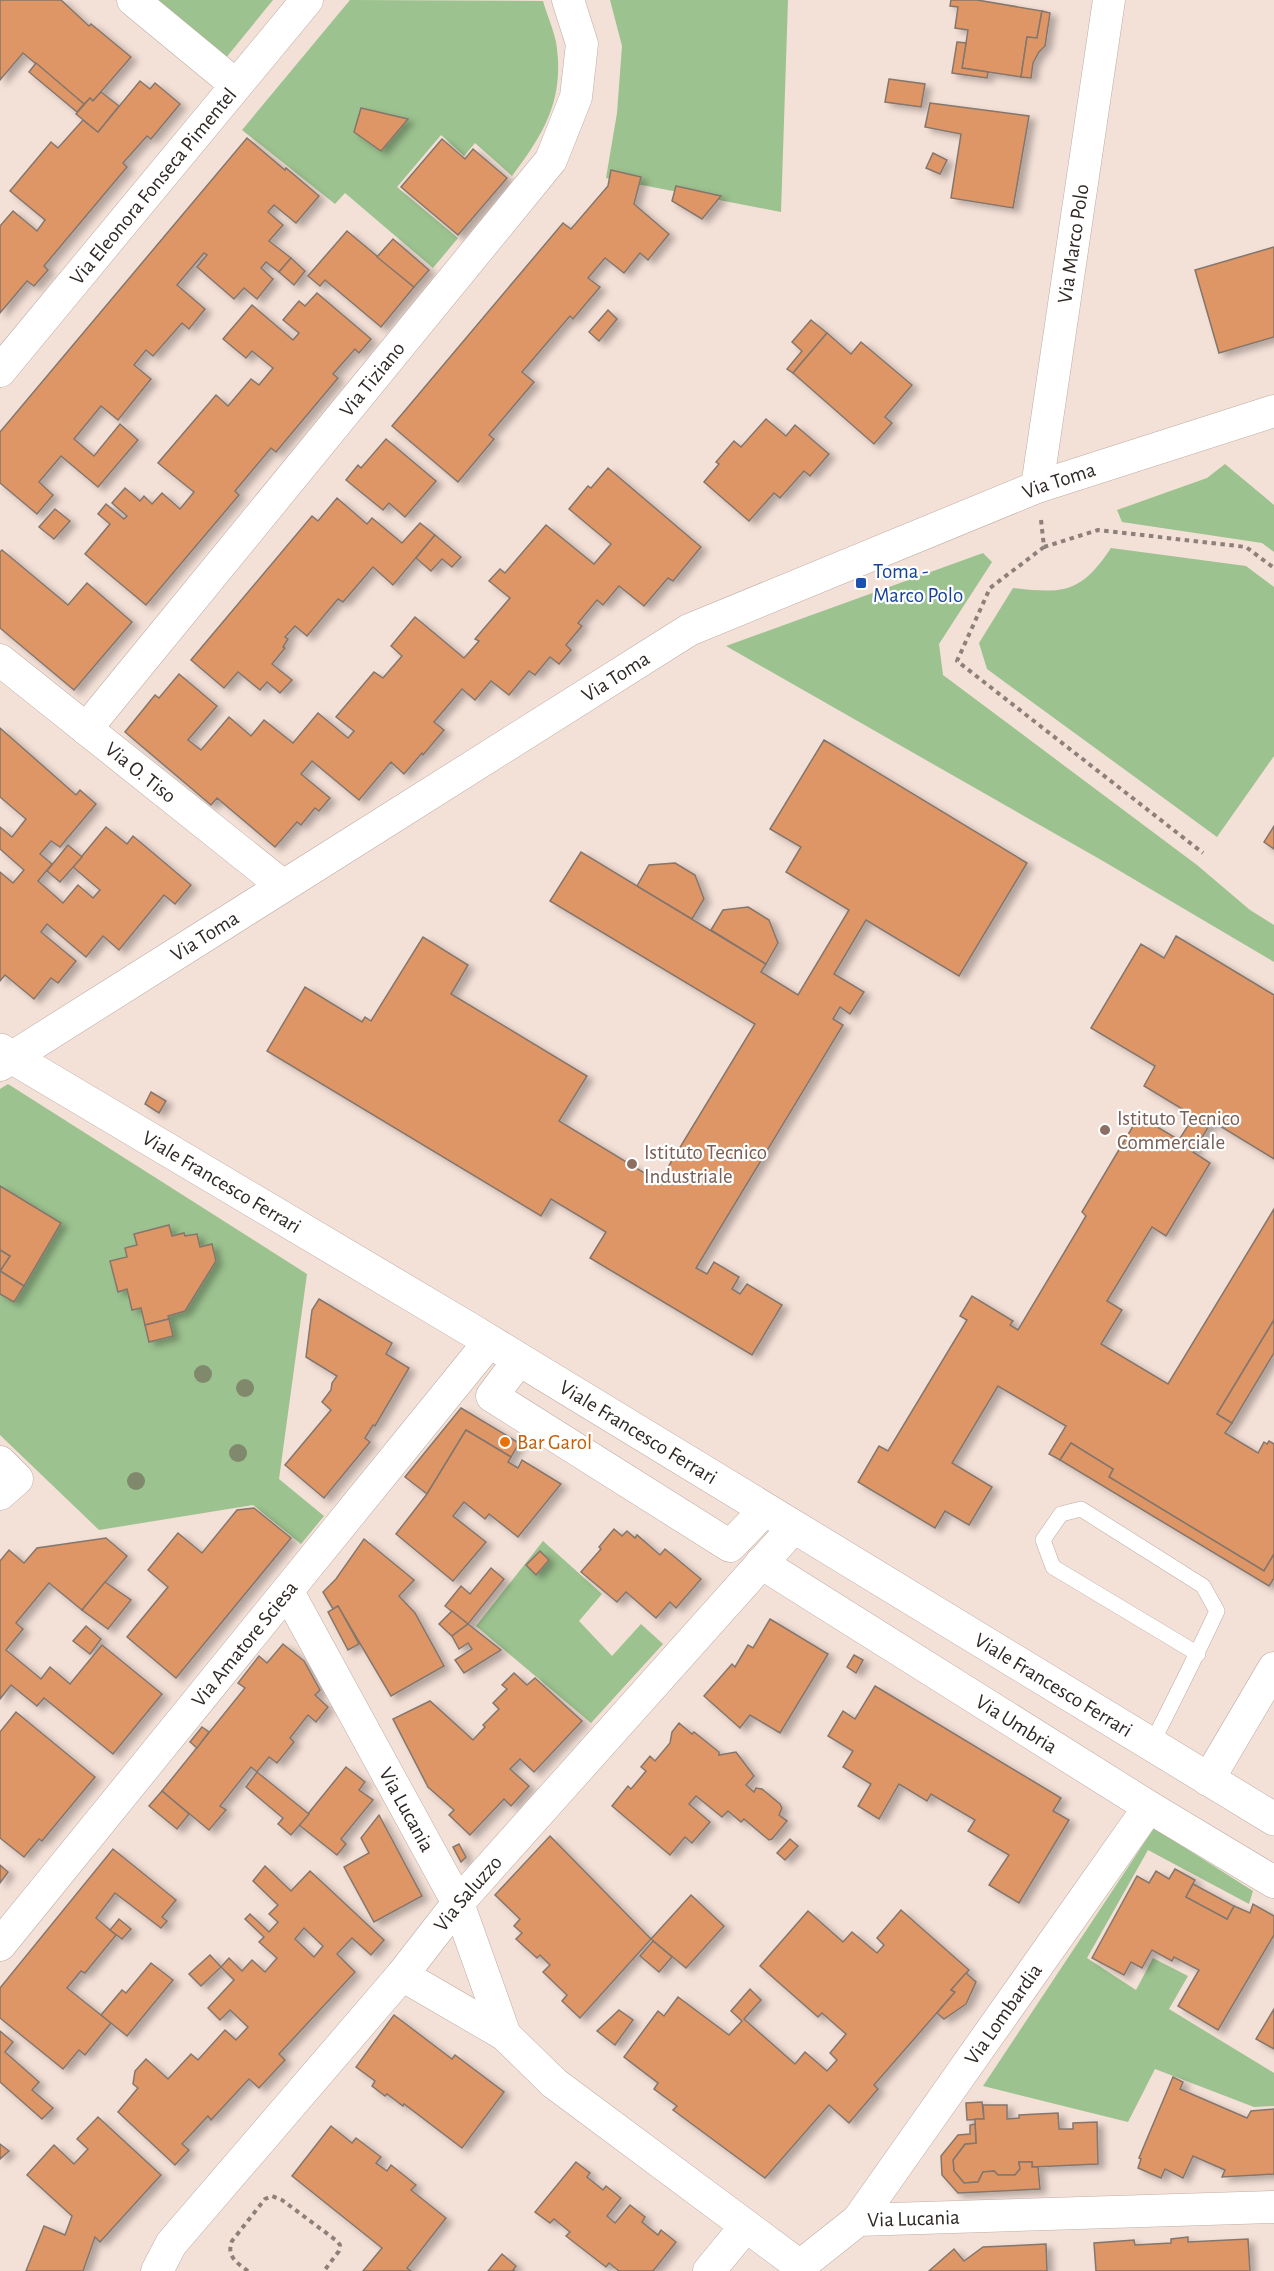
<svg xmlns="http://www.w3.org/2000/svg" width="1274" height="2271" font-family="'Alegreya Sans',sans-serif">
  <defs>
    <filter id="shadow"><feDropShadow dx="6" dy="4" stdDeviation="3" flood-color="#0004"/></filter>
  </defs>
  <rect width="100%" height="100%" fill="#f3e0d7"/>
  <g fill="#9cc28f">
    <path d="M154,0H273L225,59Z"/>
    <path d="M350,0L543,1C547,15 553,28 556,42C565,98 545,132 512,176L475,143L464,156L441,135L397,187L458,238L433,268L345,193L335,204L242,130Z"/>
    <path d="M610,0H788L781,212L606,178L617,113L622,46Z"/>
    <path d="M1225,464L1274,505V552L1262,543L1122,522L1117,510L1207,478Z"/>
    <path d="M1111,548L1246,566L1274,587V756L1217,837L987,669L979,643L1013,588C1064,594 1081,593 1111,548Z"/>
    <path d="M983,553L992,562L939,644L943,675L1197,865L1250,910L1274,925V962L1103,861L726,646Z"/>
    <path d="M8,1084L307,1274L279,1479L324,1516L301,1544L253,1505L99,1530L0,1435V1089Z"/>
    <path d="M543,1541L602,1594L579,1621L612,1656L641,1624L663,1644L591,1723L476,1626Z"/>
    <path d="M1154,1828L1253,1891L1249,1904L1148,1850L1087,1958L1136,1990L1153,1958L1188,1976L1169,2009L1274,2073V2106L1254,2107L1155,2069L1128,2122L983,2086Z"/>
  </g>
  <g fill="#de9666" stroke="#85766c" stroke-width="1.5" fill-rule="evenodd" filter="url(#shadow)">
    <path d="M0,0H61L89,26L91,24L131,57L93,101L90,98L84,104L23,53L0,80Z"/>
    <path d="M951,0H977L1042,11L1037,38L1027,37L1021,77L962,68L968,30L955,28L958,7L950,6Z"/>
    <path d="M1042,11L1050,13L1045,46L1039,52L1033,63L1031,78L1021,77L1027,37L1037,38Z"/>
    <path d="M957,42L966,43L962,68L988,72L987,78L952,73Z"/>
    <path d="M36,63L84,104L77,112L29,72Z"/>
    <path d="M889,79L925,84L921,107L885,102Z"/>
    <path d="M140,81L150,89L155,83L180,104L151,139L147,136L123,163L127,167L44,266L48,270L34,286L27,281L0,313V226L13,211L37,231L45,220L10,191L51,142L58,148L83,120L98,132Z"/>
    <path d="M101,92L119,106L98,132L76,114L90,98L93,101Z"/>
    <path d="M930,103L1029,116L1013,208L951,198L961,134L925,127Z"/>
    <path d="M361,108L408,119L381,151L354,132Z"/>
    <path d="M247,138L285,170L286,168L319,196L296,223L274,205L268,212L283,225L269,241L291,258L279,272L266,262L261,268L273,279L257,299L244,288L234,299L197,267L207,255L204,253L177,285L205,309L189,329L182,323L153,356L146,350L134,365L151,379L118,420L101,406L74,439L94,456L120,424L138,440L98,487L61,456L39,482L53,495L37,514L0,483V432Z"/>
    <path d="M442,139L465,159L473,149L507,178L458,235L401,187Z"/>
    <path d="M933,153L947,160L940,174L926,168Z"/>
    <path d="M611,170L641,177L634,204L669,234L648,260L640,253L624,273L605,258L588,278L600,287L573,319L570,316L522,372L534,382L489,435L494,439L458,482L392,426L563,223L571,229L608,186Z"/>
    <path d="M676,186L721,196L702,219L672,201Z"/>
    <path d="M347,231L414,287L381,327L325,280L320,286L308,276Z"/>
    <path d="M393,239L429,270L414,287L377,257Z"/>
    <path d="M1274,247V337L1219,353L1195,270Z"/>
    <path d="M291,258L305,271L294,285L279,272Z"/>
    <path d="M317,293L371,339L359,353L355,349L333,374L338,378L276,452L271,448L235,491L239,495L146,605L85,554L110,524L98,514L106,504L124,519L127,516L112,503L125,488L140,501L144,496L152,504L162,493L180,509L194,492L158,463L216,395L228,406L251,379L259,385L273,368L252,351L246,358L223,339L252,305L293,340L299,333L283,320L299,301L305,306Z"/>
    <path d="M608,310L617,319L599,341L589,332Z"/>
    <path d="M811,320L827,333L793,373L787,369L802,351L792,342Z"/>
    <path d="M827,333L851,354L861,342L912,385L885,417L892,423L874,444L793,373Z"/>
    <path d="M766,419L786,436L795,425L829,454L810,476L804,471L780,498L774,493L749,521L704,482L719,464L716,462L734,441L741,447Z"/>
    <path d="M386,439L436,481L405,517L389,503L383,510L346,480L358,465L361,468Z"/>
    <path d="M608,468L701,547L673,581L668,578L644,606L619,586L603,605L597,600L578,623L582,626L566,645L571,650L559,664L550,657L535,675L529,671L509,695L491,681L475,700L462,689L434,722L444,730L423,755L422,753L404,774L391,762L359,800L312,761L301,774L330,798L319,811L315,808L301,825L297,822L275,847L217,798L211,805L125,732L155,695L159,698L179,674L217,706L188,740L201,750L229,717L251,736L264,720L293,743L318,713L348,738L354,731L336,717L374,672L383,678L402,656L391,646L415,617L464,658L479,641L475,639L510,598L489,581L500,569L505,573L546,525L594,564L611,544L569,509L588,486L591,488Z"/>
    <path d="M337,498L367,524L372,518L402,543L420,523L435,535L393,585L373,567L343,602L338,599L307,636L295,626L285,637L288,639L283,647L285,648L272,664L292,680L280,693L267,682L260,690L238,672L224,688L191,660L312,516L318,521Z"/>
    <path d="M55,509L70,521L54,539L39,527Z"/>
    <path d="M435,535L461,557L452,567L442,559L431,571L416,558Z"/>
    <path d="M2,550L68,605L87,583L132,622L74,690L0,628V552Z"/>
    <path d="M0,728L76,795L80,790L96,804L60,847L51,841L40,854L52,864L38,881L63,903L78,885L93,898L100,890L73,867L106,827L127,844L133,836L191,885L175,904L164,895L119,950L103,936L86,957L47,924L41,932L76,961L58,983L51,978L34,999L5,975L0,981V872L13,883L24,870L0,849V827L12,837L26,819L0,797Z"/>
    <path d="M824,740L1027,863L959,976L866,920L834,974L864,992L850,1014L840,1007L833,1019L843,1025L696,1268L707,1274L714,1262L739,1277L732,1289L740,1294L747,1284L782,1305L752,1355L590,1258L606,1232L551,1199L541,1216L267,1051L305,987L362,1022L365,1017L371,1021L423,937L468,965L451,994L587,1076L559,1121L659,1182L755,1024L550,901L581,852L766,964L761,972L798,995L849,910L786,872L801,847L770,829Z"/>
    <path d="M1274,826V849L1264,842Z"/>
    <path d="M68,845L82,857L60,882L47,871Z"/>
    <path d="M675,863L695,875L704,899L692,919L637,886L649,865Z"/>
    <path d="M748,907L769,920L778,943L766,964L711,930L723,910Z"/>
    <path d="M1176,936L1274,995V1159L1212,1121L1193,1152L1210,1163L1166,1236L1152,1227L1107,1301L1122,1310L1101,1344L1168,1384L1274,1209V1320L1217,1414L1232,1423L1225,1433L1258,1453L1264,1442L1267,1444L1269,1441L1274,1444V1554L1264,1571L1109,1477L1113,1469L1071,1443L1060,1460L1049,1454L1066,1426L998,1386L952,1463L992,1487L969,1525L945,1511L935,1528L858,1482L879,1446L888,1451L967,1320L960,1316L972,1296L1013,1321L1010,1325L1018,1330L1086,1216L1082,1212L1139,1116L1179,1140L1194,1116L1144,1086L1155,1066L1091,1028L1141,944L1164,958Z"/>
    <path d="M151,1092L166,1101L159,1113L145,1104Z"/>
    <path d="M0,1186L61,1223L24,1286L0,1271L10,1256L0,1250Z"/>
    <path d="M169,1225L172,1236L184,1233L185,1236L197,1234L200,1247L212,1244L216,1261L185,1311L168,1316L169,1319L145,1325L141,1308L132,1310L127,1289L118,1292L110,1261L127,1257L125,1248L137,1245L134,1234Z"/>
    <path d="M0,1250L10,1256L0,1271L24,1286L14,1302L0,1294Z"/>
    <path d="M319,1299L392,1343L386,1354L409,1368L375,1426L373,1425L365,1438L370,1442L324,1498L285,1465L331,1410L322,1402L331,1390L332,1383L337,1376L306,1357L312,1310Z"/>
    <path d="M169,1319L173,1336L149,1342L145,1325Z"/>
    <path d="M1274,1320V1353L1232,1423L1217,1414Z"/>
    <path d="M461,1408L519,1443L511,1457L466,1430L427,1494L405,1477Z"/>
    <path d="M466,1430L511,1457L508,1462L518,1468L522,1460L561,1484L518,1537L489,1514L485,1519L464,1502L453,1516L486,1542L453,1581L396,1534L427,1494Z"/>
    <path d="M1071,1443L1113,1469L1109,1477L1264,1571L1274,1554V1578L1269,1586L1060,1460Z"/>
    <path d="M254,1508L291,1538L176,1678L127,1637L168,1587L148,1570L178,1533L202,1553L237,1510Z"/>
    <path d="M614,1529L622,1536L627,1531L635,1538L637,1535L660,1555L665,1549L701,1579L676,1608L670,1602L656,1618L626,1592L617,1602L581,1572L601,1549L599,1547Z"/>
    <path d="M106,1538L127,1556L82,1610L49,1583L16,1623L23,1629L6,1650L41,1679L50,1667L70,1684L102,1645L162,1694L113,1754L44,1698L37,1706L11,1685L0,1699V1561L9,1550L24,1563L37,1548Z"/>
    <path d="M364,1539L414,1580L399,1596L415,1613L444,1666L391,1696L338,1606L333,1609L323,1592L336,1579Z"/>
    <path d="M540,1551L549,1560L536,1575L526,1565Z"/>
    <path d="M491,1568L504,1579L468,1624L445,1606L461,1586L470,1594Z"/>
    <path d="M105,1582L131,1600L108,1629L82,1610Z"/>
    <path d="M338,1606L359,1644L348,1650L328,1612Z"/>
    <path d="M452,1611L468,1624L452,1636L439,1624Z"/>
    <path d="M770,1619L828,1654L780,1733L750,1715L740,1728L704,1696L732,1664L735,1667L748,1645L753,1648Z"/>
    <path d="M468,1624L501,1650L464,1673L455,1660L472,1649L468,1643L459,1649L452,1636Z"/>
    <path d="M86,1626L101,1639L90,1654L73,1641Z"/>
    <path d="M283,1644L304,1661L320,1690L315,1695L328,1707L316,1722L308,1715L290,1738L294,1742L277,1763L269,1757L257,1772L251,1767L220,1806L226,1810L209,1830L162,1791L245,1688L238,1683L259,1656L267,1663Z"/>
    <path d="M854,1655L863,1660L856,1673L847,1667Z"/>
    <path d="M514,1673L527,1685L535,1678L582,1721L534,1772L520,1759L510,1769L529,1786L511,1806L504,1799L470,1835L449,1815L454,1810L428,1787L393,1719L430,1701L473,1740L485,1727L483,1725L499,1709L493,1703L507,1689L502,1685Z"/>
    <path d="M875,1686L1061,1798L1053,1811L1069,1820L1019,1903L989,1885L1009,1855L968,1831L975,1820L931,1794L927,1801L899,1784L879,1819L858,1806L871,1784L843,1767L853,1751L828,1736L843,1711L855,1719Z"/>
    <path d="M16,1712L95,1777L42,1841L39,1839L24,1857L0,1838V1732Z"/>
    <path d="M679,1723L692,1734L694,1732L719,1752V1755L736,1752L754,1776L746,1785L754,1792L756,1788L762,1789L780,1804L782,1808L779,1815L787,1821L772,1839L769,1840L744,1819L741,1822L728,1811L722,1817L696,1796L689,1804L710,1822L692,1843L685,1837L670,1855L612,1806L628,1786L631,1789L646,1771L641,1767L650,1756L655,1761L670,1743L672,1732Z"/>
    <path d="M202,1727L209,1732L197,1748L190,1742Z"/>
    <path d="M346,1767L365,1782L359,1790L373,1800L341,1839L346,1844L337,1855L299,1825Z"/>
    <path d="M257,1772L309,1814L291,1835L278,1824L283,1818L246,1787Z"/>
    <path d="M162,1791L189,1814L177,1829L149,1806Z"/>
    <path d="M379,1815L422,1896L374,1922L344,1867L369,1853L361,1838Z"/>
    <path d="M550,1836L651,1939L580,2018L562,2001L567,1995L543,1972L550,1965L540,1955L537,1958L516,1939L522,1933L514,1926L520,1919L495,1895Z"/>
    <path d="M790,1839L798,1846L785,1860L777,1853Z"/>
    <path d="M459,1844L466,1857L461,1862L453,1847Z"/>
    <path d="M113,1849L176,1900L162,1917L167,1921L161,1928L115,1893L96,1918L116,1935L85,1973L81,1971L67,1988L111,2023L85,2055L79,2050L63,2069L0,2018V1988Z"/>
    <path d="M0,1865L8,1872L0,1883Z"/>
    <path d="M265,1866L291,1891L310,1871L384,1940L371,1955L352,1938L337,1954L355,1972L279,2054L285,2060L259,2088L249,2079L211,2120L208,2116L182,2144L189,2150L175,2165L118,2112L138,2088L133,2084L135,2071L146,2059L168,2079L191,2054L198,2060L225,2030L236,2040L248,2027L230,2010L220,2020L208,2008L234,1980L221,1967L229,1958L242,1971L252,1960L265,1972L277,1958L259,1942L264,1937L245,1919L250,1914L269,1932L278,1922L269,1914L278,1905L253,1881ZM304,1928L323,1946L314,1957L295,1939Z"/>
    <path d="M1175,1869L1195,1880L1186,1897L1227,1919L1234,1906L1250,1913L1253,1904L1274,1916V1935L1218,2030L1178,2006L1199,1970L1174,1957L1172,1961L1152,1950L1142,1968L1131,1962L1124,1975L1092,1958L1137,1876L1149,1883L1156,1871L1169,1879Z"/>
    <path d="M1193,1884L1234,1906L1227,1919L1186,1897Z"/>
    <path d="M691,1895L724,1926L686,1968L651,1939Z"/>
    <path d="M901,1910L969,1970L951,1990L955,1992L874,2085L878,2089L849,2123L829,2105L765,2178L673,2110L677,2106L654,2089L658,2083L624,2057L658,2011L664,2016L678,1997L729,2035L742,2021L731,2011L750,1989L761,2000L744,2019L795,2064L805,2052L827,2071L837,2060L830,2053L846,2034L822,2013L818,2017L760,1966L808,1911L843,1942L852,1932L877,1953L884,1945L877,1938Z"/>
    <path d="M119,1919L131,1929L122,1939L110,1930Z"/>
    <path d="M653,1941L672,1957L659,1972L640,1956Z"/>
    <path d="M210,1955L221,1967L201,1986L189,1974Z"/>
    <path d="M151,1963L173,1980L127,2036L101,2015L122,1990L126,1993Z"/>
    <path d="M966,1973L976,1982L966,2004L944,2019L937,2013L955,1992L951,1990Z"/>
    <path d="M1274,2009V2049L1256,2039Z"/>
    <path d="M619,2010L633,2020L615,2045L597,2031Z"/>
    <path d="M394,2015L452,2059L455,2055L504,2092L462,2148L404,2104L403,2106L387,2094L385,2096L372,2086L375,2081L356,2067Z"/>
    <path d="M0,2031L13,2042L5,2052L39,2082L32,2090L53,2108L42,2119L0,2082Z"/>
    <path d="M1173,2077L1183,2082L1180,2089L1247,2118L1251,2111L1274,2109V2174L1222,2177L1225,2170L1193,2156L1183,2178L1165,2169L1161,2178L1138,2168L1141,2159L1139,2158Z"/>
    <path d="M982,2102L984,2119L967,2120L966,2103Z"/>
    <path d="M983,2105H1007V2119L1019,2118V2115L1058,2113L1059,2129H1073V2123L1097,2122L1098,2164L1032,2167V2162H1019L1020,2169L1015,2175H998L994,2171L983,2172L978,2182L964,2183L954,2171L953,2160L965,2144L976,2143L975,2119H984Z"/>
    <path d="M98,2117L161,2175L100,2242L95,2237L83,2271H26L44,2226L65,2235L72,2216L27,2175L54,2145L74,2164L88,2149L77,2139Z"/>
    <path d="M975,2124L976,2143L965,2144L953,2160L954,2171L964,2183L978,2182L983,2172L994,2171L998,2175H1015L1020,2169L1019,2162H1032V2167H1038L1040,2189L958,2193L942,2175L941,2156L958,2135L970,2134V2125Z"/>
    <path d="M331,2126L352,2143L356,2138L381,2157L376,2163L387,2171L391,2165L416,2185L411,2190L446,2218L407,2268L411,2271H363L382,2248L292,2176Z"/>
    <path d="M0,2144L9,2151L0,2159Z"/>
    <path d="M576,2162L590,2173L587,2177L603,2190L606,2186L621,2198L607,2216L615,2223L630,2205L645,2217L642,2222L658,2235L661,2230L676,2242L653,2271H619L609,2263L606,2267L566,2236L570,2232L554,2219L550,2223L535,2212Z"/>
    <path d="M1188,2237V2242L1248,2239L1250,2271H1096L1094,2243L1134,2240L1135,2245L1171,2243V2239Z"/>
    <path d="M1046,2244L1047,2271H929L954,2249L964,2261L983,2247Z"/>
    <path d="M502,2254L516,2266L513,2270L515,2271H488Z"/>
  </g>
  <g fill="none" stroke-linecap="round" stroke-linejoin="round">
    <defs>
      <path id="service" d="M1151,1745C1174,1700 1196,1656 1217,1611L1203,1586L1081,1509L1061,1514L1043,1540L1053,1567L1198,1654"/>
      <g id="minor">
        <path d="M133,0L236,85"/>
        <path id="s1" d="M0,371L307,0"/>
        <path id="s2" d="M1037,487L1109,0"/>
        <path id="s3" d="M0,660L282,885"/>
        <path id="s4" d="M86,729L551,160L576,97L582,44L568,0"/>
        <path id="s5" d="M0,1065L689,630L1037,487L1274,411"/>
        <path d="M519,1360L492,1396L730,1546L765,1510"/>
        <path d="M0,1462L17,1479L0,1494"/>
        <path id="s6" d="M761,1563L1149,1807L1274,1882"/>
        <path id="s7" d="M288,1592L458,1903L505,2035"/>
        <path d="M1208,1780L1274,1668"/>
        <path id="s8" d="M0,1945L490,1341"/>
        <path id="s9" d="M402,1975L505,2035L554,2083L800,2266L858,2220L1274,2207"/>
        <path id="s10" d="M858,2220L1149,1807"/>
        <path id="s11" d="M157,2271L171,2244L402,1975L458,1903L794,1527"/>
        <path d="M709,2271L746,2226"/>
      </g>
      <g id="tertiary">
        <path id="s12" d="M0,1050L471,1330L1274,1819"/>
      </g>
    </defs>
    <use href="#service" stroke="#beaca3" stroke-width="16"/>
    <use href="#minor" stroke="#beaca3" stroke-width="33"/>
    <use href="#tertiary" stroke="#beaca3" stroke-width="34"/>
    <g stroke="#8d807a" stroke-width="4" stroke-dasharray="4.5 4.5" stroke-linecap="butt">
      <path d="M1041,520L1044,547L1098,530L1246,547L1274,568"/>
      <path d="M1044,547L990,588L957,661L1203,853"/>
      <path d="M248,2271C237,2263 226,2256 232,2241L265,2199L272,2196L282,2200L337,2241L340,2245L339,2251L324,2271"/>
    </g>
    <use href="#service" stroke="#fff" stroke-width="15"/>
    <use href="#minor" stroke="#fff" stroke-width="32"/>
    <use href="#tertiary" stroke="#fff" stroke-width="33"/>
  </g>
  <g fill="#80896b">
    <circle cx="203" cy="1374" r="9"/>
    <circle cx="245" cy="1388" r="9"/>
    <circle cx="238" cy="1453" r="9"/>
    <circle cx="136" cy="1481" r="9"/>
  </g>
  <rect fill="#1a4fb4" stroke="#fff" stroke-width="2" x="855" y="577" width="12" height="12" rx="3"/>
  <g fill="#8d6e63" stroke="#fff" stroke-width="2">
    <circle cx="1105" cy="1130" r="6"/>
    <circle cx="632" cy="1164" r="6"/>
  </g>
  <circle fill="#e8710a" stroke="#fff" stroke-width="2" cx="505" cy="1442" r="6"/>
  <g text-anchor="middle" stroke-width="4.5" stroke-linejoin="round" paint-order="stroke">
    <g font-size="21" fill="#2f2825" stroke="#fff">
      <text dy="7" stroke="none"><textPath href="#s1" startOffset="240">Via Eleonora Fonseca Pimentel</textPath></text>
      <text dy="7" stroke="none"><textPath href="#s2" startOffset="246">Via Marco Polo</textPath></text>
      <text dy="7" stroke="none"><textPath href="#s4" startOffset="452">Via Tiziano</textPath></text>
      <text dy="7" stroke="none"><textPath href="#s5" startOffset="1214">Via Toma</textPath></text>
      <text dy="7" stroke="none"><textPath href="#s5" startOffset="728">Via Toma</textPath></text>
      <text dy="7" stroke="none"><textPath href="#s3" startOffset="180">Via O. Tiso</textPath></text>
      <text dy="7" stroke="none"><textPath href="#s5" startOffset="242">Via Toma</textPath></text>
      <text dy="7" stroke="none"><textPath href="#s12" startOffset="258">Viale Francesco Ferrari</textPath></text>
      <text dy="7" stroke="none"><textPath href="#s12" startOffset="744">Viale Francesco Ferrari</textPath></text>
      <text dy="7" stroke="none"><textPath href="#s8" startOffset="388">Via Amatore Sciesa</textPath></text>
      <text dy="7" stroke="none"><textPath href="#s12" startOffset="1230">Viale Francesco Ferrari</textPath></text>
      <text dy="7" stroke="none"><textPath href="#s6" startOffset="302">Via Umbria</textPath></text>
      <text dy="7" stroke="none"><textPath href="#s7" startOffset="248">Via Lucania</textPath></text>
      <text dy="7" stroke="none"><textPath href="#s11" startOffset="490">Via Saluzzo</textPath></text>
      <text dy="7" stroke="none"><textPath href="#s10" startOffset="252">Via Lombardia</textPath></text>
      <text dy="7" stroke="none"><textPath href="#s9" startOffset="624">Via Lucania</textPath></text>
    </g>
    <g font-size="21" fill="#164399" stroke="#fff" text-anchor="start">
      <text x="873" y="578">Toma -<tspan x="873" dy="24">Marco Polo</tspan></text>
    </g>
    <g font-size="21" fill="#785e54" stroke="#fff" text-anchor="start">
      <text x="1117" y="1125">Istituto Tecnico<tspan x="1117" dy="24">Commerciale</tspan></text>
      <text x="644" y="1159">Istituto Tecnico<tspan x="644" dy="24">Industriale</tspan></text>
    </g>
    <g font-size="21" fill="#c56008" stroke="#fff" text-anchor="start">
      <text x="517" y="1449">Bar Garol</text>
    </g>
  </g>
</svg>
